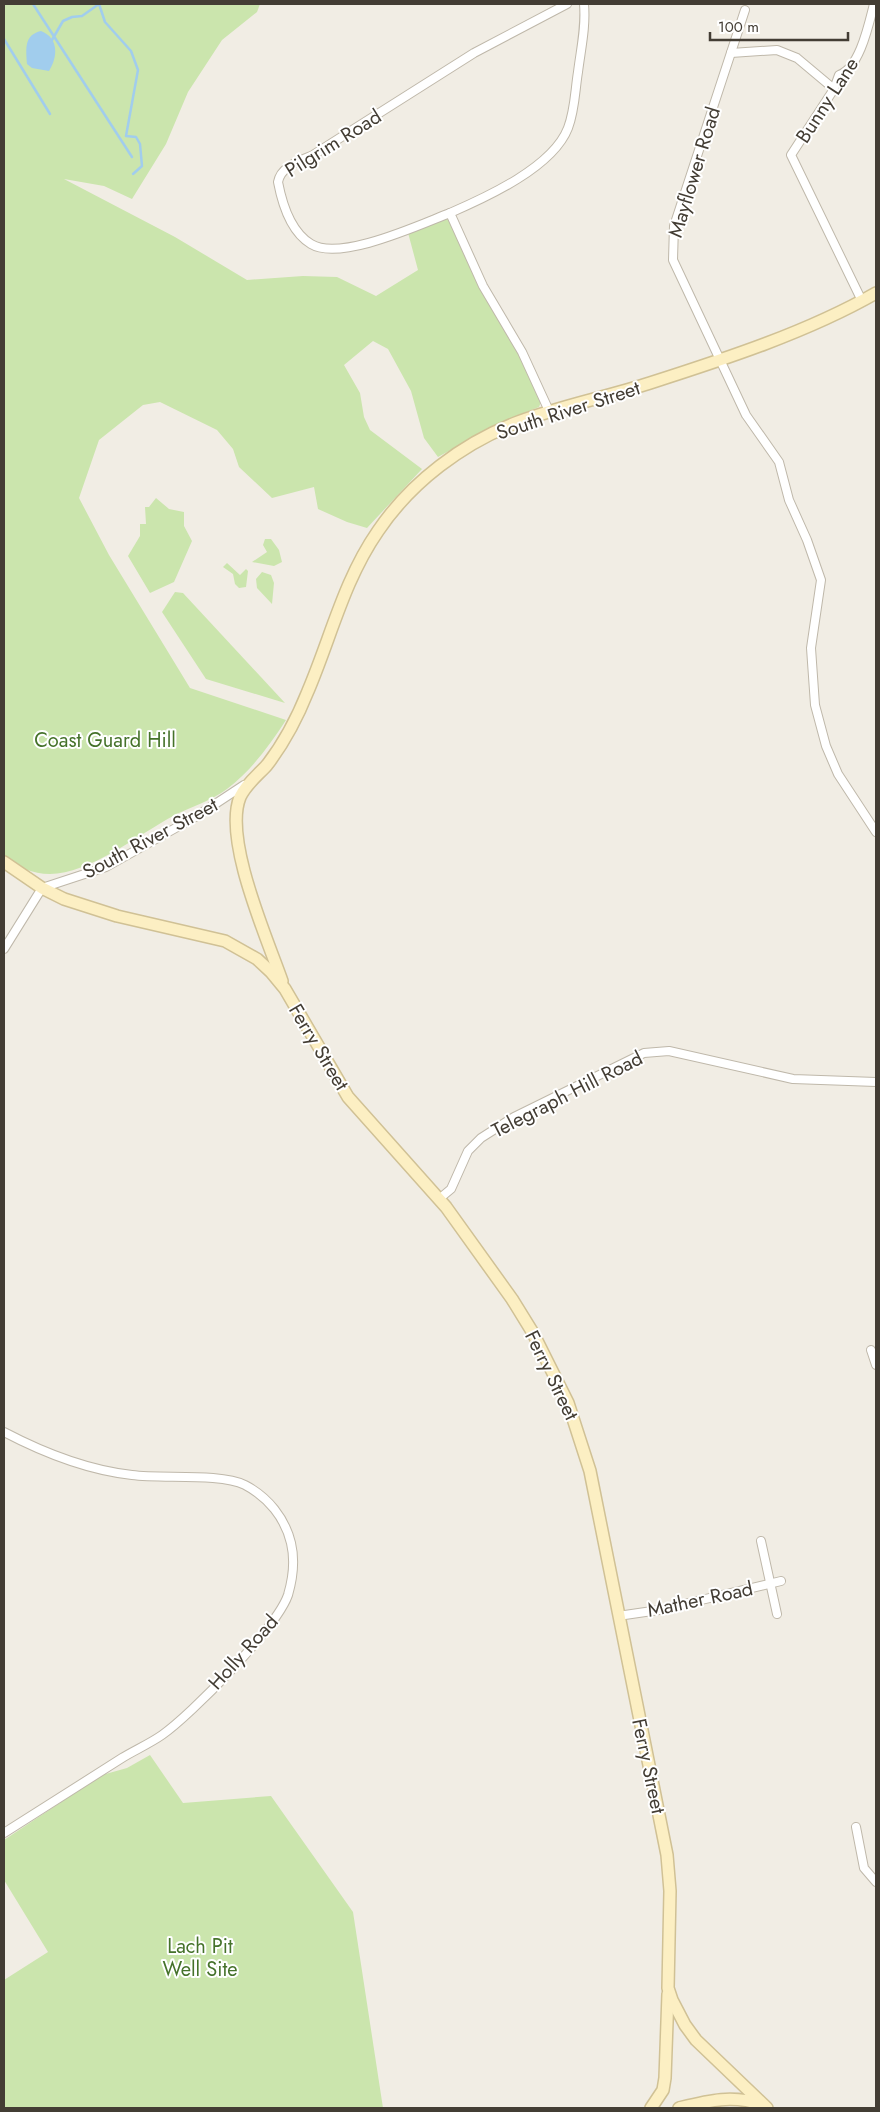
<svg xmlns="http://www.w3.org/2000/svg" width="880" height="2112" font-family="Jost,sans-serif">
  <rect width="100%" height="100%" fill="#f1ede4"/>
  <g fill="#cbe5ad">
    <path d="M4,4H260L257,12L222,40L188,92L166,144L132,199L104,186L64,179L175,237L247,280L303,276L337,277L376,296L418,270L407,229L450,213L543,397L539,407L501,422L438,457L424,438L411,391L388,349L373,341L344,365L360,393L364,417L370,430L422,469L367,528L347,522L318,509L314,487L272,498L239,467L233,449L217,430L160,402L143,405L99,440L79,498L109,555L190,688L286,720C269,746 252,770 227,789C211,801 190,807 173,816C138,835 89,874 50,874C32,874 19,867 4,858Z"/>
    <path d="M156,498L169,509L184,512V526L192,541L174,582L150,593L128,556L140,536V524H146L145,507H149Z"/>
    <path d="M265,539H271L279,550L282,562L274,566L252,562L267,552L263,545Z"/>
    <path d="M227,563L240,575L246,569L248,571L246,587L239,588L235,584L233,574L223,567Z"/>
    <path d="M262,572L271,575L274,583L272,604L257,588L256,579Z"/>
    <path d="M175,592L183,593L285,703L206,679L162,612Z"/>
    <path d="M150,1755L183,1803L271,1796L353,1912L383,2108H4V1980L48,1952L4,1880V1840L102,1775L127,1768Z"/>
  </g>
  <path fill="#a1cded" d="M41,31C59,38 58,57 49,71L32,68L27,64C26,48 24,35 41,31Z"/>
  <g fill="none" stroke-linecap="round" stroke-linejoin="round">
    <g stroke="#a1cded" stroke-width="2.5">
      <path d="M33,4L132,157"/>
      <path d="M99,4L105,22L131,51L138,70L126,136L136,137L140,144L142,166L133,174"/>
      <path d="M4,39L50,114"/>
      <path d="M52,40L63,21L72,17L82,16L99,4"/>
    </g>
    <defs>
      <g id="street">
        <path d="M745,10L674,226L673,260L746,415L779,462L789,500L807,540L821,580L811,648L815,705L826,746L838,774L876,832"/>
        <path d="M731,53L777,50L797,58L834,89"/>
        <path d="M450,213C421,224 340,262 311,244C291,232 282,203 278,182C281,166 300,161 313,155L474,53L567,4"/>
        <path d="M862,301L791,155L834,89L839,75C860,68 869,23 874,4"/>
        <path d="M550,413L522,352L483,286L450,213C487,197 553,167 568,128C575,110 575,90 578,72C581,48 586,27 584,4"/>
        <path d="M4,949L42,888L106,867L197,816L244,785"/>
        <path d="M439,1199L451,1189L468,1151L481,1138L514,1117L644,1053L669,1051L793,1079L876,1082"/>
        <path d="M871,1350L876,1365"/>
        <path d="M4,1432C44,1453 87,1470 132,1475C163,1479 220,1473 245,1485C268,1497 285,1518 291,1543C295,1560 293,1578 288,1595C277,1627 191,1715 162,1735C149,1744 135,1750 122,1758C83,1783 44,1808 4,1833"/>
        <path d="M761,1541L777,1614"/>
        <path d="M618,1616L659,1610L781,1581"/>
        <path d="M856,1827L864,1868L876,1882"/>
      </g>
      <g id="secondary">
        <path d="M4,862L42,888L64,899L117,916L225,941L257,959L271,972L285,989L348,1097L446,1207L512,1299L533,1333L568,1403L590,1471L667,1855L670,1891L668,1988L672,2000L685,2025L696,2040L767,2108"/>
        <path d="M282,981C267,938 223,839 240,797C246,784 258,775 267,765C284,743 298,716 308,691C331,637 344,580 378,531C411,482 463,443 518,422C561,406 607,397 650,383C725,359 808,332 876,293"/>
        <path d="M651,2108L663,2090L665,2078L668,1994"/>
        <path d="M679,2108C707,2101 733,2094 762,2105"/>
      </g>
    </defs>
    <use href="#street" stroke="#bfb8aa" stroke-width="10"/>
    <use href="#secondary" stroke="#d0c195" stroke-width="14"/>
    <use href="#street" stroke="#fff" stroke-width="8"/>
    <use href="#secondary" stroke="#fcefc3" stroke-width="11"/>
  </g>
  <g text-anchor="middle" stroke-width="4" stroke-linejoin="round" paint-order="stroke">
    <g font-size="20" fill="#433d34" stroke="#fff">
      <text transform="translate(827 100) rotate(-57)" y="7">Bunny Lane</text>
      <text transform="translate(333 143) rotate(-32)" y="7">Pilgrim Road</text>
      <text transform="translate(694 172) rotate(-73)" y="7">Mayflower Road</text>
      <text transform="translate(568 410) rotate(-18)" y="7">South River Street</text>
      <text transform="translate(150 838) rotate(-28)" y="7">South River Street</text>
      <text transform="translate(319 1047) rotate(59)" y="7">Ferry Street</text>
      <text transform="translate(567 1094) rotate(-27)" y="7">Telegraph Hill Road</text>
      <text transform="translate(552 1375) rotate(64)" y="7">Ferry Street</text>
      <text transform="translate(700 1599) rotate(-12)" y="7">Mather Road</text>
      <text transform="translate(243 1652) rotate(-48)" y="7">Holly Road</text>
      <text transform="translate(649 1766) rotate(78)" y="7">Ferry Street</text>
    </g>
    <g font-size="20" fill="#45722a" stroke="#fff">
      <text x="105" y="747">Coast Guard Hill</text>
      <text x="200" y="1953">Lach Pit<tspan x="200" dy="23">Well Site</tspan></text>
    </g>
  </g>
  <rect width="880" height="2112" fill="none" stroke="#433d34" stroke-width="10"/>
  <path d="M710 32v8h138v-8" fill="none" stroke="#433d34" stroke-width="2.5"/>
  <text x="718" y="32" font-size="15" fill="#433d34" stroke="#ffffff" stroke-width="4" paint-order="stroke">100 m</text>
</svg>
